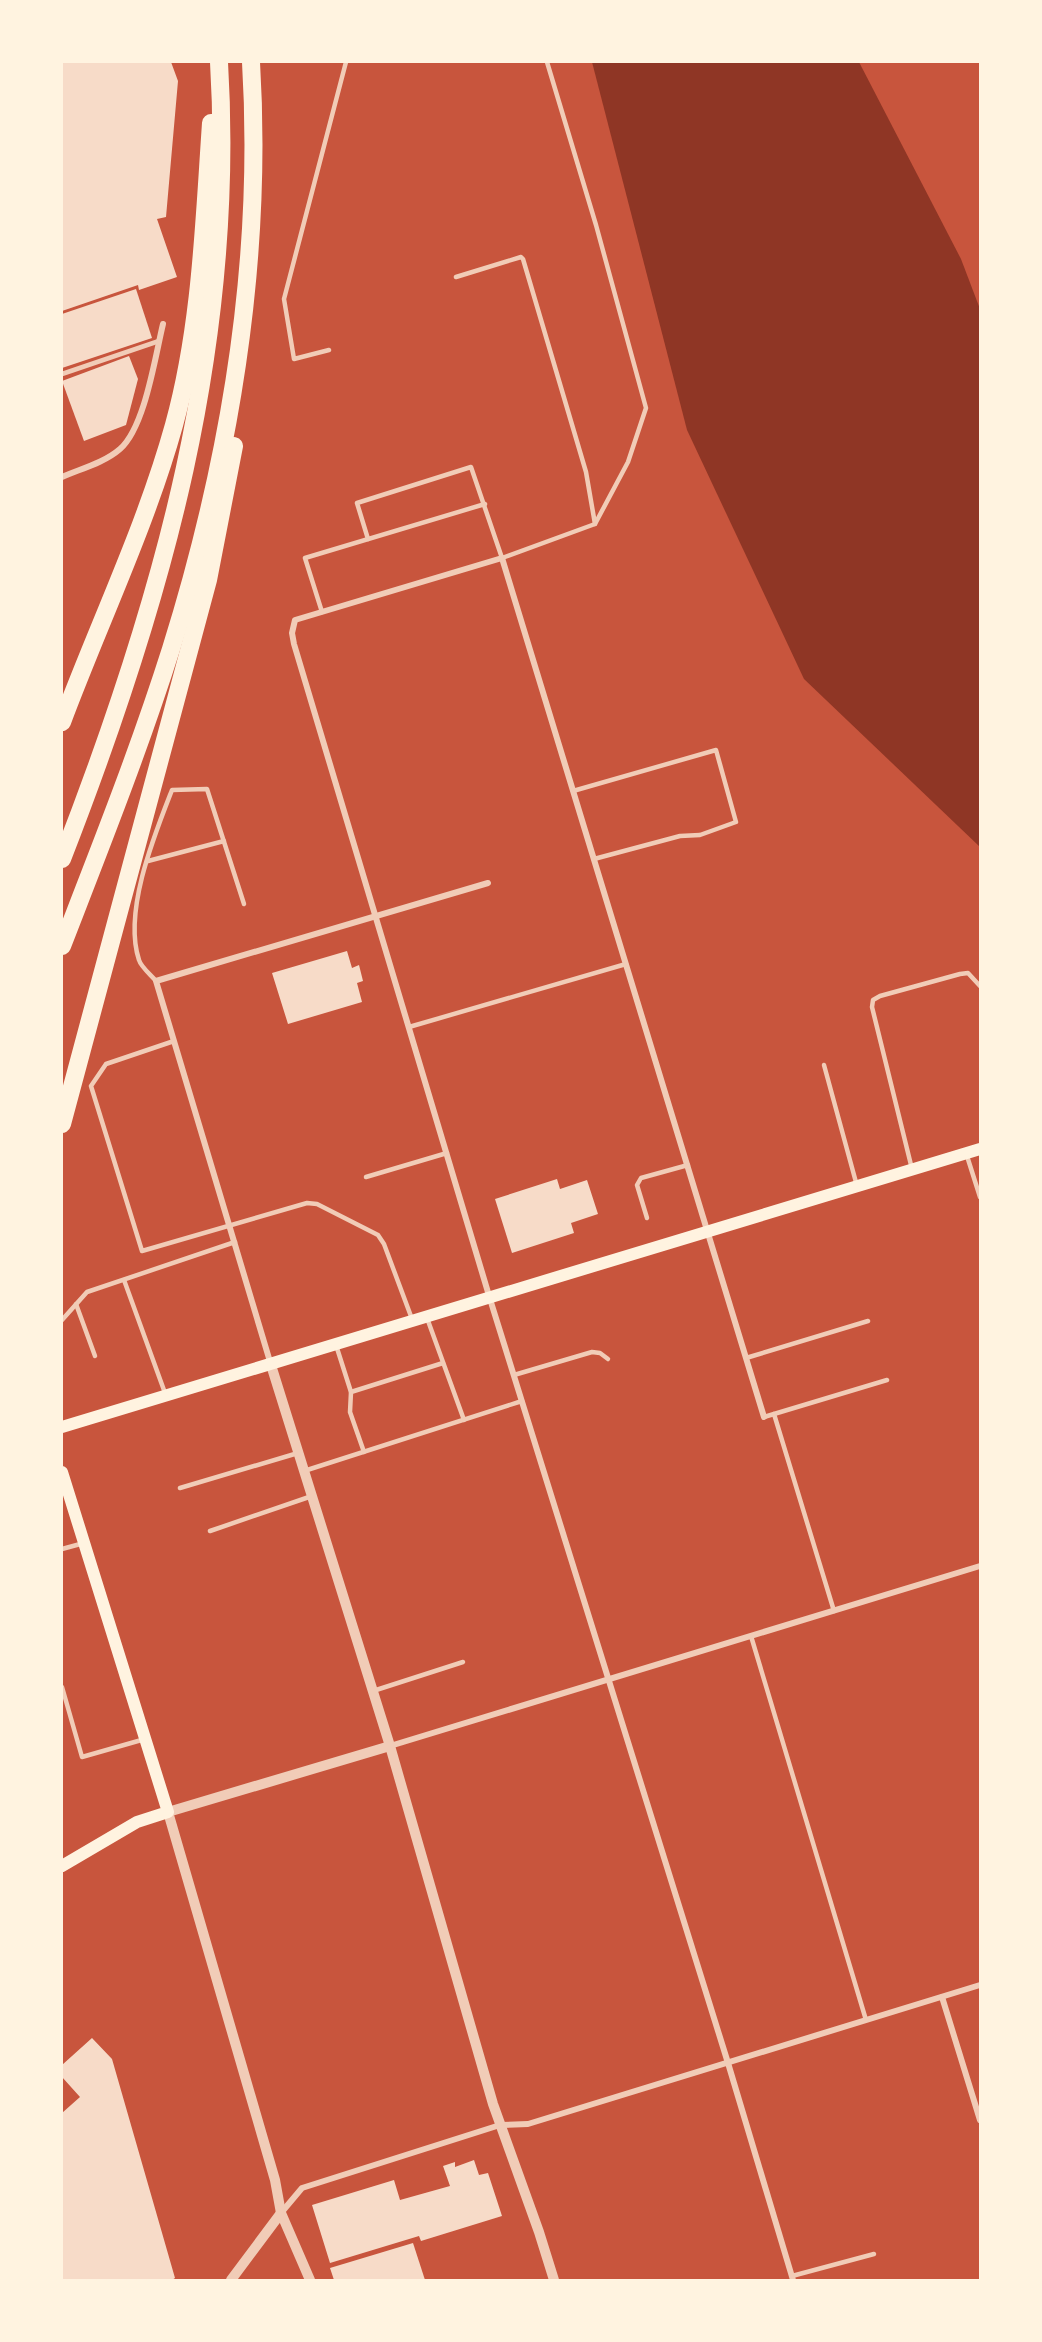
<svg xmlns="http://www.w3.org/2000/svg" width="1042" height="2342" font-family="Inter,sans-serif">
  <rect width="100%" height="100%" fill="#c8553d"/>
  <path fill="#8f3625" d="M592,62H859L961,259L980,309V847L804,679L687,430Z"/>
  <g fill="#f7dbc8">
    <path d="M62,62H171L178,81L166,217L157,219L177,277L139,290L138,285L62,311Z"/>
    <path d="M136,289L152,338L62,368V314Z"/>
    <path d="M129,356L138,379L126,425L84,441L62,381Z"/>
    <path d="M347,951L352,968L359,965L363,981L357,983L362,1002L288,1024L272,973Z"/>
    <path d="M557,1179L560,1189L587,1180L598,1214L571,1223L574,1233L512,1253L495,1199Z"/>
    <path d="M92,2038L112,2059L175,2278L172,2280H62V2113L80,2097L62,2077V2065Z"/>
    <path d="M474,2160L479,2175L488,2173L502,2216L421,2241L419,2236L330,2263L312,2205L394,2180L400,2200L450,2186L443,2166L455,2162V2167Z"/>
    <path d="M413,2243L425,2280H334L330,2268Z"/>
  </g>
  <g fill="none" stroke-linecap="round" stroke-linejoin="round">
    <g stroke="#f1ccb7" stroke-width="4.5">
      <path d="M456,277L521,257L523,259L586,472L595,524"/>
      <path d="M329,350L294,359L284,299L346,62"/>
      <path d="M62,374L159,341"/>
      <path d="M368,539L357,503L471,467L502,558L595,524L628,462L646,408L596,225L547,62"/>
      <path d="M322,612L305,558L485,504"/>
      <path d="M573,791L716,750L736,822L700,835L680,836L594,859"/>
      <path d="M148,861L224,841"/>
      <path d="M156,981C151,975 141,967 139,960C123,912 154,836 172,790L207,789L244,904"/>
      <path d="M409,1027L626,964"/>
      <path d="M174,1041L106,1064L91,1086L142,1251L307,1203L317,1204L378,1235L384,1244L412,1319"/>
      <path d="M824,1065L857,1186"/>
      <path d="M967,1156L980,1197"/>
      <path d="M912,1169L872,1007L873,1000L880,996L960,974L968,973L980,986"/>
      <path d="M366,1177L447,1153"/>
      <path d="M647,1218L637,1185L641,1178L688,1165"/>
      <path d="M124,1280L165,1393"/>
      <path d="M76,1304L95,1356"/>
      <path d="M427,1318L464,1420"/>
      <path d="M62,1320L87,1292L235,1242"/>
      <path d="M336,1345L351,1392L350,1412L364,1452"/>
      <path d="M746,1358L868,1321"/>
      <path d="M514,1375L592,1352L600,1353L608,1359"/>
      <path d="M351,1392L443,1363"/>
      <path d="M774,1414L834,1611"/>
      <path d="M764,1417L887,1380"/>
      <path d="M304,1471L522,1401"/>
      <path d="M180,1488L298,1453"/>
      <path d="M210,1531L312,1496"/>
      <path d="M62,1549L84,1543"/>
      <path d="M751,1636L866,2020"/>
      <path d="M62,1687L82,1757L145,1739"/>
      <path d="M373,1691L463,1662"/>
      <path d="M792,2276L874,2254"/>
    </g>
    <g stroke="#f1ccb7" stroke-width="6">
      <path d="M62,477C80,469 104,463 120,449C145,427 155,357 163,324"/>
      <path d="M271,1365L156,981L488,883"/>
      <path d="M764,1417L502,558L295,620L292,633L294,644L490,1299L728,2063L793,2280"/>
      <path d="M390,1746L980,1566"/>
      <path d="M942,1997L980,2120"/>
      <path d="M281,2213L302,2188L500,2125L528,2124L980,1985"/>
    </g>
    <g stroke="#f1ccb7" stroke-width="10">
      <path d="M271,1365L390,1746L493,2104L539,2232L554,2280"/>
      <path d="M231,2280L281,2213"/>
      <path d="M310,2280L281,2213L275,2180L168,1812L390,1746"/>
    </g>
    <g stroke="#fff3e0" stroke-width="12">
      <path d="M62,1427L980,1149"/>
      <path d="M62,1472L168,1812L137,1822L62,1866"/>
    </g>
    <g stroke="#fff3e0" stroke-width="18">
      <path d="M62,722C99,623 146,526 174,425C201,327 204,224 211,123"/>
      <path d="M62,859C163,600 236,343 219,62"/>
      <path d="M62,946C100,848 139,750 171,649C230,460 263,260 251,62"/>
      <path d="M62,1124L208,580L234,446"/>
    </g>
  </g>
  <rect width="1042" height="2342" fill="none" stroke="#fff3e0" stroke-width="126"/>
</svg>
